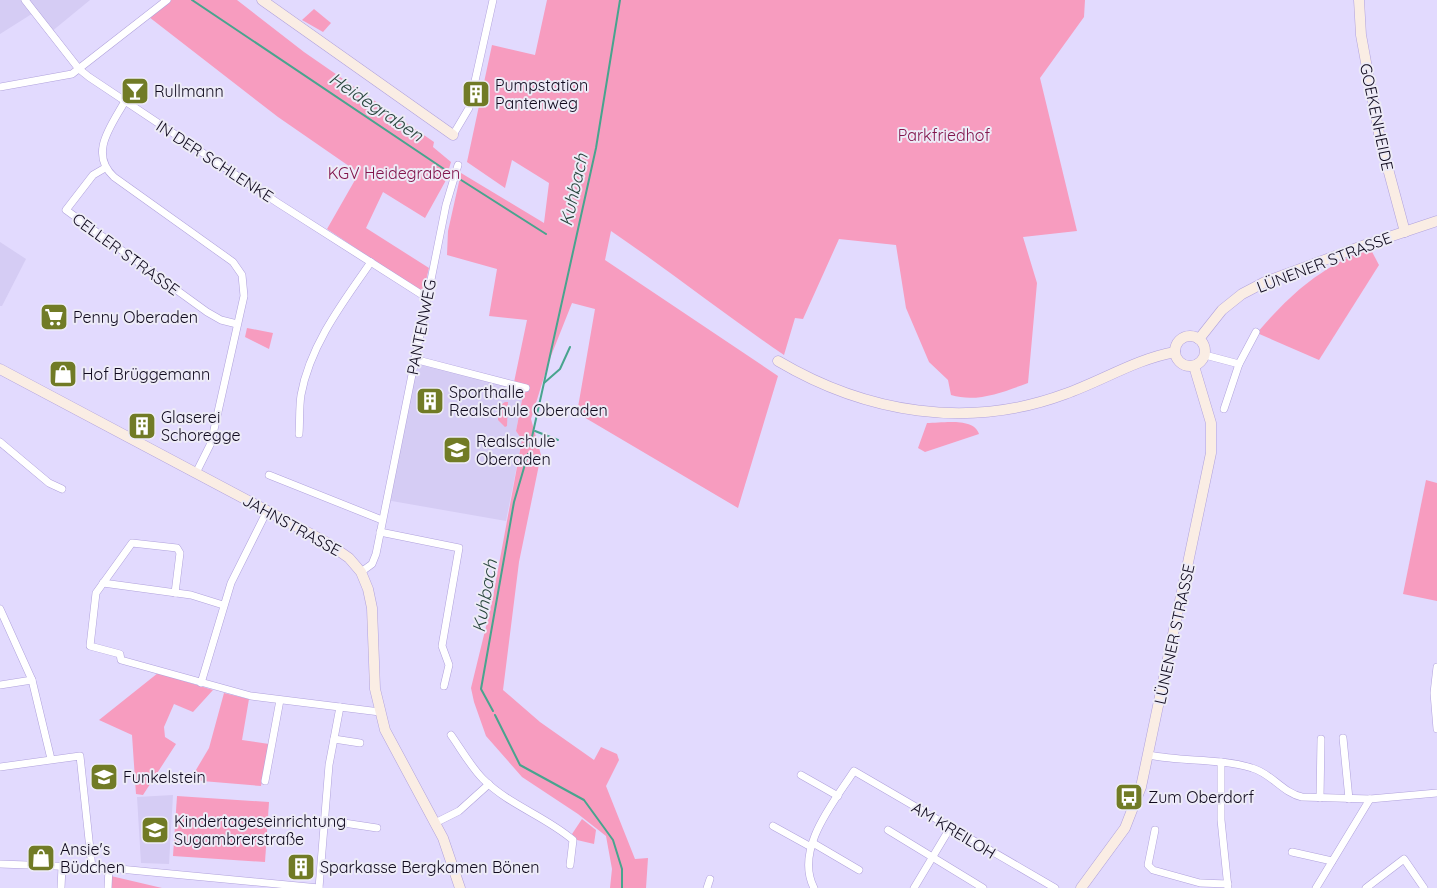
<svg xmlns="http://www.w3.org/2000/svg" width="1437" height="888" font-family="Quicksand,sans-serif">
  <rect width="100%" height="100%" fill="#e2dafe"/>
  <g fill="#d5ccf4">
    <path d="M0,0H90L51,32L38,10L0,34Z"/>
    <path d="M0,242L26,259L2,306H0Z"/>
    <path d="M414,360L524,390L516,431L522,440L506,521L386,500Z"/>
    <path d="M173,795L169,864L141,863L137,797Z"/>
  </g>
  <g fill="#f79cbf">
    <path d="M170,0H237L304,52L434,142L433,147L451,162L445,182L425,218L383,192L366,228L429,268L423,293L327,229L359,173L278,117L149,17Z"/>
    <path d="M547,0H1085L1084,17L1040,78L1077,231L1023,237L1037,283L1028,383C1003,392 977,403 951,395L948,380L929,362L906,308L896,245L839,239L803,319L795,318L784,355C725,315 670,271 611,231L605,260L778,376L738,508L577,413L595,309L572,303L549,361L531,419L541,455L519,562L503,690L540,722L594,760L601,747L617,754L619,760L606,786L635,859L648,858L646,888H610L612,869L606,836L578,814L522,777L486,736L474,702L471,688L492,602L522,440L516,431L524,390L513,387L527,320L489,316L497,269L447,255L448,231L461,173L544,223L549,183L512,160L505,188L467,162L492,45L535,55Z"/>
    <path d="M314,9L331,23L323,32L302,20Z"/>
    <path d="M1370,248L1379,265L1319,360L1257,333C1292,292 1320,268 1370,248Z"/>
    <path d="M247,328L273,333L269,349L245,337Z"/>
    <path d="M505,402H508L507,426L505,427L498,420V410L495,409Z"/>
    <path d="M927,423C942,423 974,417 979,434L925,452L918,448Z"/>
    <path d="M1426,480L1437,483V601L1403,594Z"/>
    <path d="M158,673L213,690L193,712L174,704L164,727L165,737L176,744L143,795L136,794L132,735L99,720Z"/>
    <path d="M224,693L249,699L242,740L269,744L261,786L190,780L209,748Z"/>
    <path d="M177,796L269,802L265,862L173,856Z"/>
    <path d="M582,819L596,830L594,844L577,840L572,834Z"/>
    <path d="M111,876L162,888H110Z"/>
  </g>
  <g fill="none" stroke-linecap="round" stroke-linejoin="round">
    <g stroke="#48a48e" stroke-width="2">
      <path d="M192,0L447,171L546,234"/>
      <path d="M544,383L560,369L570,347"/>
      <path d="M535,431L558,440"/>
      <path d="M530,446L596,148L620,0"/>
      <path d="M493,711L481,689L514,502L528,454"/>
      <path d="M495,715L520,765L584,800L613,840L622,869V888"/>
    </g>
    <defs>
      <g id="minor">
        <path d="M25,0L79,69L89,77L278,203L427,298"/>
        <path d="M0,87L72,74L167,0"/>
        <path d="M125,101C112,125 88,153 114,177L233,262L242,275L244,296L211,443L196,473"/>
        <path d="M453,135L469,108L493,0"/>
        <path d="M105,168L93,175L66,210L207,312L221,320L237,324"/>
        <path d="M1205,355L1239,364"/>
        <path d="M414,359L526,388"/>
        <path d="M1224,409L1239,364L1256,332"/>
        <path d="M299,434C300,421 299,408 301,395C310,345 343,302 371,262"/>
        <path d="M0,442L49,483L62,489"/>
        <path d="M269,475L382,520"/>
        <path d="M380,532L459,548L442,646L449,665L444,686"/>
        <path d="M361,572L372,564L376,554L446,205L458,165"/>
        <path d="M103,583L191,595L223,605"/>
        <path d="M175,593L180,553L177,548L132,543L96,593L90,646L120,654L121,660L251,696L380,712"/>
        <path d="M0,609L32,680L51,759"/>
        <path d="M1437,667L1434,693L1437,729"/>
        <path d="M201,683L231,583L267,511"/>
        <path d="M0,685L32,680"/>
        <path d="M451,735C461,749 471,767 483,779C509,805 545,816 573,840L570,865"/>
        <path d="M1343,738L1349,799"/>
        <path d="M334,739L360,743"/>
        <path d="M1149,755C1183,762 1218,758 1252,768C1271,773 1283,793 1302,797L1370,799L1437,793"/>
        <path d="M1221,762V820L1228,888"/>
        <path d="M0,767L80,756L92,868"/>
        <path d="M801,775L838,796"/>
        <path d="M265,781L280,700"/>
        <path d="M1320,798L1321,739"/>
        <path d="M324,820L377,828"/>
        <path d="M435,823L459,811L489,784"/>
        <path d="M773,826L811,847"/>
        <path d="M888,830L983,888"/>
        <path d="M1155,830L1148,865L1153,870L1200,883L1228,884"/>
        <path d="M813,843L859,870"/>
        <path d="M1292,852L1332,861"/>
        <path d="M0,864L109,868L319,888"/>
        <path d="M61,888L62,867"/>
        <path d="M108,888L109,868"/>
        <path d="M319,888L329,765L340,707"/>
        <path d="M707,888L710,879"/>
        <path d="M814,888C794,849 834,802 854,771L1055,888"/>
        <path d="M914,888L950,828"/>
        <path d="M1316,888L1370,799"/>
        <path d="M1366,888L1404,859L1424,888"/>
      </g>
      <g id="secondary">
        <path d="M262,0L453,135"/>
        <path d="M1359,0L1361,35L1380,139L1405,232"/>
        <circle cx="1190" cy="351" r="15"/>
        <path d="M1199,339L1222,310L1242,294L1265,282L1365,245L1437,221"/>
        <path d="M778,361C866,413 968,430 1065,394C1102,381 1136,359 1175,352"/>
        <path d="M0,369L326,542L349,558L361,572L368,589L372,608L375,689L385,730L443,838L460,888"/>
        <path d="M1081,888L1125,828L1141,787L1211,453V423L1194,366"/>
      </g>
    </defs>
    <use href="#minor" stroke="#b0a2dc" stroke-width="8"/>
    <use href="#secondary" stroke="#b0a2dc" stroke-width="11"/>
    <use href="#minor" stroke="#fff" stroke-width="7"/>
    <use href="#secondary" stroke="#faede4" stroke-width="10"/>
  </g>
  <defs>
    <symbol id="bar-square" viewBox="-11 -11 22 22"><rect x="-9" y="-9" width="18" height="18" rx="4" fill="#717b26" stroke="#edebf7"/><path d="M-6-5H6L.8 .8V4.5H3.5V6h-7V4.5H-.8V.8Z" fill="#fff"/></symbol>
    <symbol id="building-square" viewBox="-11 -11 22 22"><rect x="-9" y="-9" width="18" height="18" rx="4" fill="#717b26" stroke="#edebf7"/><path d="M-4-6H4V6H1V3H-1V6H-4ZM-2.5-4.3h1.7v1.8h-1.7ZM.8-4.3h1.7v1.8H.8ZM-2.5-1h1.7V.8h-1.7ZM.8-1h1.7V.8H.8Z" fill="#fff"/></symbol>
    <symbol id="supermarket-square" viewBox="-11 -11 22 22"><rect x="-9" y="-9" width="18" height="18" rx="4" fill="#717b26" stroke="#edebf7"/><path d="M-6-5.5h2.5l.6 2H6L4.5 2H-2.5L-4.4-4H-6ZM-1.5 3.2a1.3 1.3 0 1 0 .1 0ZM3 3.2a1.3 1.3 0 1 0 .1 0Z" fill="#fff"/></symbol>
    <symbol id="shop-square" viewBox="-11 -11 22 22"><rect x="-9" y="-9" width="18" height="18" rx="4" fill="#717b26" stroke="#edebf7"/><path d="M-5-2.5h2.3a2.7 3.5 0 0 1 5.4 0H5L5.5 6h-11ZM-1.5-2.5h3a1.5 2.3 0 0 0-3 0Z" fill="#fff"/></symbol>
    <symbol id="school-square" viewBox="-11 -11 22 22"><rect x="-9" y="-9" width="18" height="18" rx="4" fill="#717b26" stroke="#edebf7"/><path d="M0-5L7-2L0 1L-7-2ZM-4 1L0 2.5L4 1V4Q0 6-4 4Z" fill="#fff"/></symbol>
    <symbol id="bus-square" viewBox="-11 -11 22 22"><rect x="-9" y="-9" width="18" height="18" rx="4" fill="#717b26" stroke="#edebf7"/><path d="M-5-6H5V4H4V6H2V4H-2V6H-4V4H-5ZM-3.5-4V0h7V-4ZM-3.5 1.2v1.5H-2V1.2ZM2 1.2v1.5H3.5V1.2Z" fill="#fff"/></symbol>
  </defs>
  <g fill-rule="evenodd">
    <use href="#bar-square" x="119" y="75" width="32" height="32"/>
    <use href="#building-square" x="460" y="78" width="32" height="32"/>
    <use href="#supermarket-square" x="38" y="301" width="32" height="32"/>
    <use href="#shop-square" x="47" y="358" width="32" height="32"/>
    <use href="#building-square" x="414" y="385" width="32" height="32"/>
    <use href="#building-square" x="126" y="410" width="32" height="32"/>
    <use href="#school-square" x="441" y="434" width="32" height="32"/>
    <use href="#school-square" x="88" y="761" width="32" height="32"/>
    <use href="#bus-square" x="1113" y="781" width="32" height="32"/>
    <use href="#school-square" x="139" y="814" width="32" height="32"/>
    <use href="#shop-square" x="25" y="842" width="32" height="32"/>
    <use href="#building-square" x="285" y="851" width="32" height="32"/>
  </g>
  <g text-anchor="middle" stroke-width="4" stroke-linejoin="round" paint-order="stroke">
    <g font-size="16" fill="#100a1e" stroke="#edebf7" text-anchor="start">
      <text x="495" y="91">Pumpstation<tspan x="495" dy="18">Pantenweg</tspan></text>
      <text x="154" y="97">Rullmann</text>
      <text x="73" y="323">Penny Oberaden</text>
      <text x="82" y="380">Hof Brüggemann</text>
      <text x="449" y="398">Sporthalle<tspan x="449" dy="18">Realschule Oberaden</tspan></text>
      <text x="161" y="423">Glaserei<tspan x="161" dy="18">Schoregge</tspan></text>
      <text x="476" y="447">Realschule<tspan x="476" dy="18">Oberaden</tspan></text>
      <text x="123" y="783">Funkelstein</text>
      <text x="1148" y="803">Zum Oberdorf</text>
      <text x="174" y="827">Kindertageseinrichtung<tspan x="174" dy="18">Sugambrerstraße</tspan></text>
      <text x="60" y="855">Ansie's<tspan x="60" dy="18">Büdchen</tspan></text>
      <text x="320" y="873">Sparkasse Bergkamen Bönen</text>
    </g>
    <g font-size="16" fill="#100a1e" stroke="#edebf7">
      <text transform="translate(1377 117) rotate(78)" y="6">GOEKENHEIDE</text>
      <text transform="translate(215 161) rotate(33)" y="6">IN DER SCHLENKE</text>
      <text transform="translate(126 254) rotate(36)" y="6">CELLER STRASSE</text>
      <text transform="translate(1324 262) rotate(-21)" y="6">LÜNENER STRASSE</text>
      <text transform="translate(421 327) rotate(-79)" y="6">PANTENWEG</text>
      <text transform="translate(292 525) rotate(29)" y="6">JAHNSTRASSE</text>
      <text transform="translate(1174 634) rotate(-78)" y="6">LÜNENER STRASSE</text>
      <text transform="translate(954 830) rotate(31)" y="6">AM KREILOH</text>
    </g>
    <g font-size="16" fill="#81154c" stroke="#edebf7">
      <text x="944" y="141">Parkfriedhof</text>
      <text x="394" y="179">KGV Heidegraben</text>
    </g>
    <g font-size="18" font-style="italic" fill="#2a473f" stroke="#edebf7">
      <text transform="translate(376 107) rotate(34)" y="6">Heidegraben</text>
      <text transform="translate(574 190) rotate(-77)" y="6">Kuhbach</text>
      <text transform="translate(485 596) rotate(-80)" y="6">Kuhbach</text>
    </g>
  </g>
</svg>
